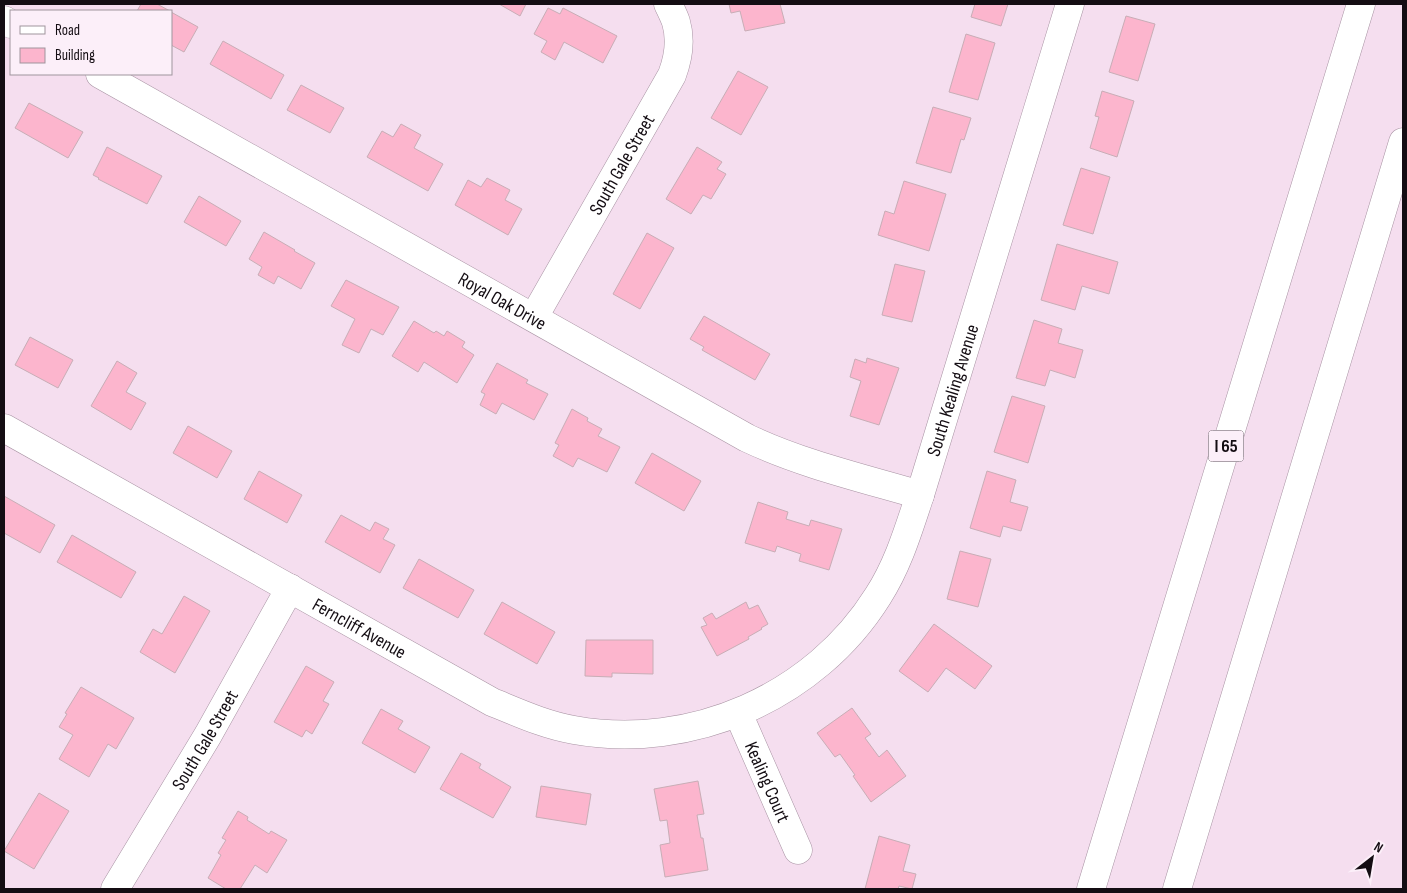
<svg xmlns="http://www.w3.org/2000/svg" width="1407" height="893" font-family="'Sofia Sans Condensed',sans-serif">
  <rect width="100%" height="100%" fill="#f5deef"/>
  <g fill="#fcb5cd" stroke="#c8adb6">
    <path d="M141,4H157L170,11H137Z"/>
    <path d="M499,4H526L520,16Z"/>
    <path d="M729,4H780L785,23L745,31L740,11L731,13Z"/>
    <path d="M975,4H1008L1001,26L971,17Z"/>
    <path d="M548,8L560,14L563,8L617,36L603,63L564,42L555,60L541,52L547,41L534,34Z"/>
    <path d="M171,12L198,27L184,52L171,45Z"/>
    <path d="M1126,16L1155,24L1138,81L1109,72Z"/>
    <path d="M966,34L995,43L978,100L949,92Z"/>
    <path d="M223,41L284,75L271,99L210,64Z"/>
    <path d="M738,71L768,87L741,135L711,118Z"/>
    <path d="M301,85L344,108L330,133L287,110Z"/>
    <path d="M1102,91L1134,101L1117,157L1090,148L1099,117L1095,116Z"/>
    <path d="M29,103L83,132L68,158L15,128Z"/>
    <path d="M933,107L971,118L964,140L961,139L951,173L916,163Z"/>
    <path d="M401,124L421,135L414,148L443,164L428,191L367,157L382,131L393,137Z"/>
    <path d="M107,147L162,176L147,204L98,179L99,178L93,175Z"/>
    <path d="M697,147L722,162L717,169L726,174L711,199L703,195L691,214L666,199Z"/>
    <path d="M1081,168L1110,177L1093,234L1063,225Z"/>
    <path d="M487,178L510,190L505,200L522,209L508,235L455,205L468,180L481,187Z"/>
    <path d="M904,181L946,194L929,251L878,235L885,211L894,214Z"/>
    <path d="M199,196L241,221L226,246L184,222Z"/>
    <path d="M264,232L295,250L294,251L315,263L301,289L278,276L274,284L258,275L262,267L249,259Z"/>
    <path d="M647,233L674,248L640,309L613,294Z"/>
    <path d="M1057,244L1118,262L1109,294L1082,286L1075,310L1041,300Z"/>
    <path d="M895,264L925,271L912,322L882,315Z"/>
    <path d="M346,280L399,307L383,335L371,329L359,353L342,345L355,319L331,306Z"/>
    <path d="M704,316L770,354L755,380L702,350L704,347L690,339Z"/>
    <path d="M1034,320L1062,329L1058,343L1083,350L1075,378L1050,370L1045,386L1016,378Z"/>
    <path d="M414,321L434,333L436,331L444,336L447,331L465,342L462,347L474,355L457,383L424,362L418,372L392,356Z"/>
    <path d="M30,337L73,360L58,388L15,365Z"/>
    <path d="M867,358L899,368L879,425L850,416L861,381L850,377L855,359L866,363Z"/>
    <path d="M117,361L137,373L126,392L146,403L131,430L91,406Z"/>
    <path d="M497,363L528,380L526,383L548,394L534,420L502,403L496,414L480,405L485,394L481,392Z"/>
    <path d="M1012,396L1045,406L1028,463L994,452Z"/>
    <path d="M572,409L588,418L587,421L602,429L598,436L620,447L607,472L578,458L573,467L553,456L559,445L555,443Z"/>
    <path d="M188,426L232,451L217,478L173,453Z"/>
    <path d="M652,453L701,481L684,511L635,483Z"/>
    <path d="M259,471L302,495L287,523L244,499Z"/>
    <path d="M987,471L1016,480L1010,502L1028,507L1021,531L1003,526L1000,537L970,528Z"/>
    <path d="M4,496L55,525L40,553L4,533Z"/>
    <path d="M758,502L788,512L786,519L809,526L811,520L842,529L829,570L799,561L801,554L777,546L775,552L745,543Z"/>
    <path d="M341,515L370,531L375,522L389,529L383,539L395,545L380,573L325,542Z"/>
    <path d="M72,535L136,572L121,598L57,562Z"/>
    <path d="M960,551L991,559L978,607L947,599Z"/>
    <path d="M419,559L474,590L458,618L403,588Z"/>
    <path d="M184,596L210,611L175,673L140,652L153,629L162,634Z"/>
    <path d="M502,602L555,632L537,664L484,634Z"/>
    <path d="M746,602L749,609L758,605L768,624L761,628L762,629L748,637L749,639L717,656L701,627L707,625L703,618L712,613L716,619Z"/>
    <path d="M934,624L992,666L975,689L946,668L928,692L899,671Z"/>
    <path d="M586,640H653V674L612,673V677L585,676Z"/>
    <path d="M306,666L334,682L323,701L329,704L312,734L306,730L302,737L274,722Z"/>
    <path d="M81,687L134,718L116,749L108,744L89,777L59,759L73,735L59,727L67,714L65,713Z"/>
    <path d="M852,708L871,734L865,738L879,757L887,750L906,776L871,802L853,776L855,775L840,754L835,757L817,733Z"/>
    <path d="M381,709L403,721L398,729L430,747L415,773L362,743Z"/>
    <path d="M461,753L481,764L479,768L511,787L493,818L440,789Z"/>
    <path d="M698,781L704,814L697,815L701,838H703L708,870L665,877L660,845L670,843L667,820L660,821L654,789Z"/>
    <path d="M541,786L591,794L586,825L536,817Z"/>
    <path d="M39,793L69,811L34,869L4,851Z"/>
    <path d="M238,811L248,817L247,820L269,834L271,831L287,840L267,873L255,865L240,889H226L208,878L221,855L218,853L226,840L222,838Z"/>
    <path d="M879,836L910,845L903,871L916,874L912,889L899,886L898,889H865Z"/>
  </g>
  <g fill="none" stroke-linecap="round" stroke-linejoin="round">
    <defs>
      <g id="minor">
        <path d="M4,20L11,24"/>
        <path id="s1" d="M100,74L747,438C802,464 862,478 920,495"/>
        <path id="s2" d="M534,317L672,75C678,59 681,39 676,22C674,16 671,10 668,4"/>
        <path id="s3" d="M4,428L492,702C519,713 545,725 574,730C691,751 815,697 878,596C898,565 908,531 920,495L1070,4"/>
        <path id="s4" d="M738,713L798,850"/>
        <path id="s5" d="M115,889L208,735L290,588"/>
      </g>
      <g id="highway">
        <path d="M1091,889L1361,4"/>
        <path d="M1177,889L1403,142"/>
      </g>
    </defs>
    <use href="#minor" stroke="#a893a3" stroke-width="29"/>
    <use href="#highway" stroke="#a893a3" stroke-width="29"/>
    <use href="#minor" stroke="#fff" stroke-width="28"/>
    <use href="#highway" stroke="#fff" stroke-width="28"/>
  </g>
  <g text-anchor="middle" stroke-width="4" stroke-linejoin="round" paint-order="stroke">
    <rect fill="#fceff9" stroke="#5a5158" stroke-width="1" x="1208.5" y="430.5" width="35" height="31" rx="4"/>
    <g font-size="18" font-weight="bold" fill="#140d13">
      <text x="1226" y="452">I 65</text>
    </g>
    <g font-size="19" fill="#140d13" stroke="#fceff9">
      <text dy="7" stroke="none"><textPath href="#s2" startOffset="176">South Gale Street</textPath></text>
      <text dy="7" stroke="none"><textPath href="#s1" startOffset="462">Royal Oak Drive</textPath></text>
      <text dy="7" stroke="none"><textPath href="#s3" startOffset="1218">South Kealing Avenue</textPath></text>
      <text dy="7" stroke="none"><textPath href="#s3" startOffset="408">Ferncliff Avenue</textPath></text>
      <text dy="7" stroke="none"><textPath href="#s5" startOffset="174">South Gale Street</textPath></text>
      <text dy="7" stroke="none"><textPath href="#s4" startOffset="75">Kealing Court</textPath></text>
    </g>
  </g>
  <rect width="1407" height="893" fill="none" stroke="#140d13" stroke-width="10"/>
  <rect x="10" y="10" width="162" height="65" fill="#fceff9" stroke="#9f959d"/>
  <rect x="20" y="26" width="25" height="8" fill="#ffffff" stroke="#9f959d"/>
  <text x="55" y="35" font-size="15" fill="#140d13">Road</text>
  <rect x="20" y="48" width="25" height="15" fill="#fcb5cd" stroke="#9f959d"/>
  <text x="55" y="60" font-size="15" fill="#140d13">Building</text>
  <g transform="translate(1372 858) rotate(31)" stroke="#fceff9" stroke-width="4" paint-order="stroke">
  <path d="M0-4L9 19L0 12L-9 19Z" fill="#140d13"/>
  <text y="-8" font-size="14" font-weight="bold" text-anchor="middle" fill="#140d13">N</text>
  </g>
</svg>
